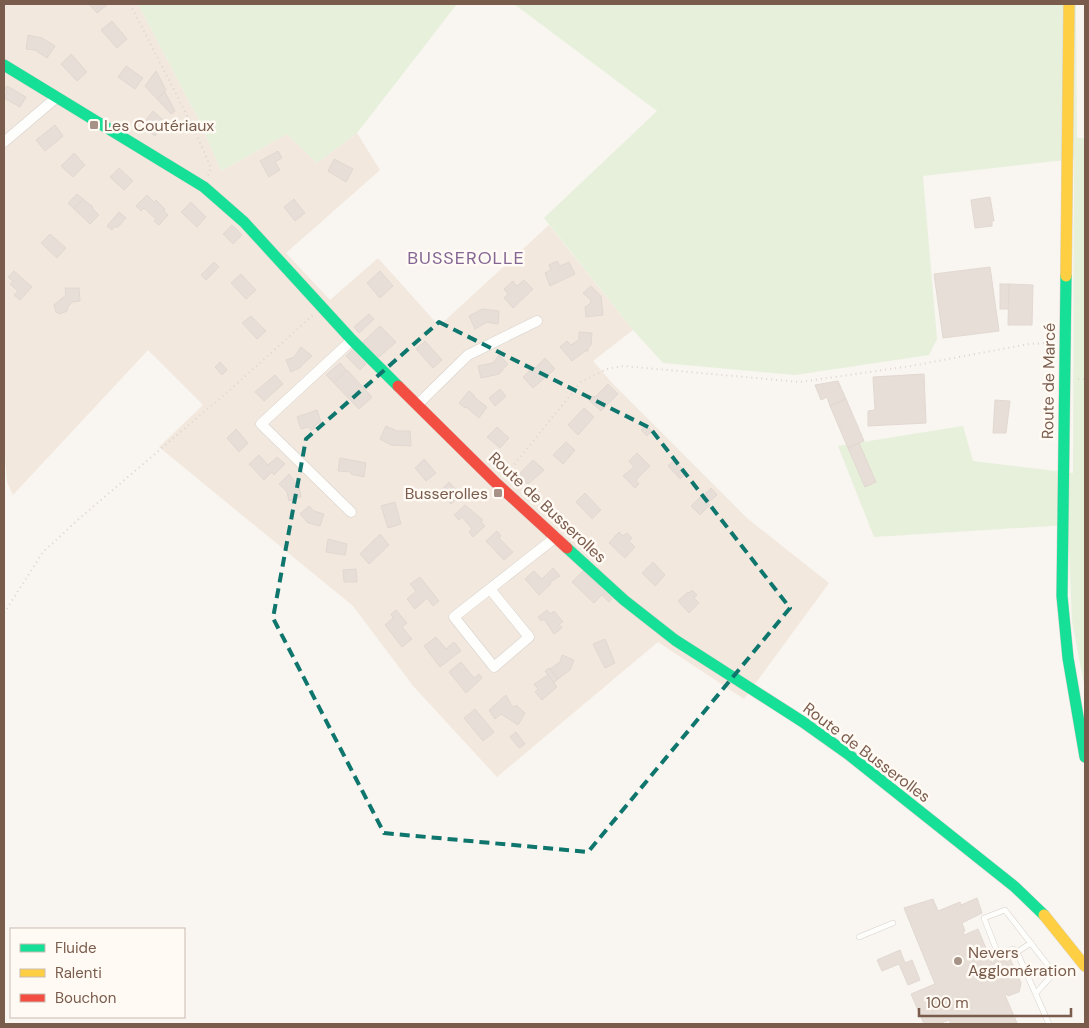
<svg xmlns="http://www.w3.org/2000/svg" width="1089" height="1028" font-family="'DM Sans',sans-serif">
  <rect width="100%" height="100%" fill="#f9f5f0"/>
  <path fill="#f2e8de" d="M4,4H138L200,122L221,171L287,134L317,163L357,133L380,170L286,253L330,300L378,258L439,326L549,225L633,330L593,361L613,384L748,519L829,583L744,699L658,642L497,777L414,687L353,606L159,447L203,405L148,350L13,495L7,482L4,445Z"/>
  <g fill="#e7f0db">
    <path d="M138,4H457L357,133L317,163L287,134L221,171L200,122Z"/>
    <path d="M514,4H1076L1077,138H1085V690L1072,621L1068,525L874,537L838,446L963,426L973,461L1073,473L1074,159L923,176L937,339L929,355L795,375L663,363L633,330L544,218L657,111Z"/>
  </g>
  <g fill="#e6ded7" stroke="#e2d8d2">
    <path d="M89,4H108L97,13Z"/>
    <path d="M112,21L127,39L117,48L101,30Z"/>
    <path d="M28,35L42,38L55,46L47,58L35,50L26,49Z"/>
    <path d="M71,54L87,72L77,81L61,64Z"/>
    <path d="M126,66L143,78L135,89L118,77Z"/>
    <path d="M156,71L166,90L157,99L145,86Z"/>
    <path d="M7,86L26,97L20,107L4,98L7,92L4,90Z"/>
    <path d="M165,92L175,111L171,114L157,99Z"/>
    <path d="M153,111L165,122L155,136L141,126Z"/>
    <path d="M55,125L63,136L45,151L36,140Z"/>
    <path d="M278,151L282,158L275,162L280,170L269,177L260,161Z"/>
    <path d="M74,153L85,165L73,177L61,166Z"/>
    <path d="M334,159L353,169L346,182L328,171Z"/>
    <path d="M119,168L133,181L124,190L110,177Z"/>
    <path d="M77,194L83,199L74,209L68,203Z"/>
    <path d="M147,195L154,202L156,200L165,209L164,211L168,215L159,225L154,221L156,219L144,208L141,211L136,206Z"/>
    <path d="M990,197L994,221H992V226L975,228L971,200Z"/>
    <path d="M83,199L93,207L92,208L99,215L90,224L74,209Z"/>
    <path d="M294,199L305,213L295,221L284,207Z"/>
    <path d="M191,202L206,217L197,227L181,212Z"/>
    <path d="M119,212L126,218L117,228L115,226L112,230L107,226Z"/>
    <path d="M232,225L242,235L233,244L223,234Z"/>
    <path d="M50,234L66,248L57,258L41,243Z"/>
    <path d="M557,261L560,266L569,262L575,274L550,286L545,273L551,270L549,265Z"/>
    <path d="M214,262L219,267L206,280L201,275Z"/>
    <path d="M990,267L999,331L943,338L934,274Z"/>
    <path d="M14,271L32,287L20,300L14,295L18,291L10,284L13,281L8,277Z"/>
    <path d="M380,271L393,286L380,298L367,283Z"/>
    <path d="M241,274L256,290L246,299L231,283Z"/>
    <path d="M524,280L533,289L513,308L504,298L508,294L504,289L513,281L517,286Z"/>
    <rect x="1000" y="284" width="9" height="25"/>
    <path d="M1009,284L1033,285L1032,325H1008Z"/>
    <path d="M591,286L601,296L603,315L586,317L585,307L590,304L591,300L583,293Z"/>
    <path d="M65,288H79L80,301L72,302L68,307L67,311L60,314L56,312L54,305L66,295Z"/>
    <path d="M482,309L499,311L498,324L487,322L475,329L469,316Z"/>
    <path d="M369,314L374,319L359,333L354,327Z"/>
    <path d="M251,316L266,331L257,339L242,323Z"/>
    <path d="M380,326L396,342L379,357L363,342Z"/>
    <path d="M579,332L592,333L591,345L588,348V351H585L572,361L560,347L567,341L571,345L577,341L579,339Z"/>
    <path d="M425,341L442,360L433,368L416,349Z"/>
    <path d="M301,347L312,356L301,366V367L291,372L286,360L294,357Z"/>
    <path d="M352,350L366,364L360,370L346,356Z"/>
    <path d="M499,355L508,364L499,374L481,378L478,366L493,363Z"/>
    <path d="M545,358L555,369L533,388L523,377L531,369L532,371Z"/>
    <path d="M220,362L227,370L222,375L215,367Z"/>
    <path d="M340,363L347,371L334,383L326,375Z"/>
    <path d="M347,370L372,397L359,409L334,383Z"/>
    <path d="M924,374L926,423L868,426V411L875,410L873,377Z"/>
    <path d="M275,375L283,384L264,401L255,392Z"/>
    <path d="M838,381L846,399L830,406L827,397L821,400L815,385Z"/>
    <path d="M608,384L618,394L601,411L589,400L594,396L595,397Z"/>
    <path d="M500,389L506,396L495,406L489,398Z"/>
    <path d="M469,391L475,396L474,397L487,407L479,418L466,407L465,408L459,403Z"/>
    <path d="M846,399L864,441L848,448L830,406Z"/>
    <path d="M995,400L1010,401L1006,433H993Z"/>
    <path d="M584,408L594,417L578,435L568,425Z"/>
    <path d="M317,410L321,422L315,425L314,429L311,430L308,427L301,429L297,417Z"/>
    <path d="M646,425L652,431L647,436L641,430Z"/>
    <path d="M386,426L397,431H410L411,446L394,445L393,446L380,439Z"/>
    <path d="M497,427L509,438L500,448L487,437Z"/>
    <path d="M236,429L248,443L239,452L227,438Z"/>
    <path d="M566,442L575,450L563,464L553,455Z"/>
    <path d="M859,443L876,482L865,487L848,448Z"/>
    <path d="M637,453L650,466L636,480L639,484L635,488L623,476L634,467L629,461Z"/>
    <path d="M259,455L268,465L277,457L285,464L274,475L272,472L264,480L249,464Z"/>
    <path d="M340,458L366,463L364,477L351,474V472L338,471Z"/>
    <path d="M424,459L436,473L426,481L415,468Z"/>
    <path d="M533,460L544,470L528,484L518,475Z"/>
    <path d="M674,460L687,473L680,479L668,466Z"/>
    <path d="M289,474L298,486H299L301,497L289,501L287,492L279,484Z"/>
    <path d="M449,482L461,495L451,504L440,491Z"/>
    <path d="M711,488L717,495L708,503L702,497Z"/>
    <path d="M585,493L601,510L592,519L576,502Z"/>
    <path d="M701,496L710,505L700,515L691,506Z"/>
    <path d="M395,502L401,524L388,528L381,506Z"/>
    <path d="M465,505L483,520L481,522L485,526L473,537L469,532L472,529L462,517L459,520L454,515Z"/>
    <path d="M309,506L314,511L324,514L320,526L308,523L300,514Z"/>
    <path d="M497,531L501,536L499,538L513,552L504,560L486,541Z"/>
    <path d="M619,532L623,536L627,533L632,538L629,541L635,547L625,558L609,543Z"/>
    <path d="M380,534L389,545L369,564L360,554Z"/>
    <path d="M328,539L347,544L345,555L326,552Z"/>
    <path d="M653,562L665,575L655,586L642,573Z"/>
    <path d="M553,568L560,576L550,582L551,584L539,595L525,579L534,571L542,579Z"/>
    <path d="M356,569L357,582H344L343,570Z"/>
    <path d="M583,571L612,599L609,602L602,595L594,603L572,582Z"/>
    <path d="M420,577L439,601L433,606L427,598L415,609L407,599L416,591L410,584Z"/>
    <path d="M692,590L697,595L694,598L699,603L689,613L678,601L688,592L689,593Z"/>
    <path d="M396,610L407,623L402,627L412,639L402,647L385,625L393,618L391,614Z"/>
    <path d="M547,610L550,614L554,611L563,622L559,624L562,628L554,634L544,619L541,621L538,617Z"/>
    <path d="M436,637L446,649L454,642L461,651L440,667L424,646Z"/>
    <path d="M605,639L615,663L605,668L593,644Z"/>
    <path d="M562,655L574,660L570,670L558,679L550,669L560,662Z"/>
    <path d="M461,662L474,678L479,674L482,678L466,693L449,672Z"/>
    <path d="M549,668L558,679L554,683L545,671Z"/>
    <path d="M548,675L557,687L542,700L535,692L538,689L534,684Z"/>
    <path d="M506,695L512,706L515,707L516,705L525,713L518,725L501,714L495,719L489,710Z"/>
    <path d="M475,709L494,732L483,741L464,718Z"/>
    <path d="M516,732L525,744L519,748L510,737Z"/>
    <path d="M977,898L982,913L962,923L965,931L963,932L964,935L978,929L992,963L994,962L993,960L1008,954L1021,983L1019,992L1008,996L1007,994L1005,995L1017,1023L951,1024L949,1020L938,1024H924L911,994L935,984L904,908L933,899L938,911L960,902L961,905Z"/>
    <path d="M900,950L905,963L912,960L920,980L908,985L899,964L882,971L877,960Z"/>
  </g>
  <g fill="none" stroke-linecap="round" stroke-linejoin="round">
    <defs>
      <g id="lane">
        <path d="M859,937L893,923"/>
        <path d="M1017,952L1031,943"/>
        <path d="M1036,993L1054,973L1005,910L984,918L998,954L1013,949L1017,952L1049,1024"/>
      </g>
      <g id="street">
        <path d="M4,142L57,97"/>
        <path d="M417,405L468,355L537,321"/>
        <path d="M351,512L261,424L352,340"/>
        <path d="M490,589L529,637L494,667L454,617L556,537"/>
      </g>
      <g id="fast">
        <path d="M4,65L204,187L244,222L352,340L398,386"/>
        <path d="M1066,276L1062,596L1068,658L1085,757"/>
        <path d="M567,548L624,600L675,640L803,722L848,754L1015,887L1044,915"/>
      </g>
      <g id="slow">
        <path d="M1066,276L1069,4"/>
        <path d="M1044,915L1085,966"/>
      </g>
      <path id="jam" d="M398,386L494,481L567,548"/>
    </defs>
    <use href="#lane" stroke="#d7d1cb" stroke-width="6"/>
    <use href="#street" stroke="#d7d1cb" stroke-width="11"/>
    <use href="#fast" stroke="#d9d2cb" stroke-width="12"/>
    <use href="#slow" stroke="#d9d2cb" stroke-width="12"/>
    <use href="#jam" stroke="#d9d2cb" stroke-width="12"/>
    <g stroke="#dcd5d0" stroke-width="2" stroke-dasharray="1 4" stroke-linecap="butt">
      <path d="M130,4L195,131L211,168L208,176"/>
      <path d="M1078,379H1085"/>
      <path d="M505,476L581,382L607,369L623,366L800,382L911,366L1029,344L1045,343L1053,346"/>
      <path d="M4,613L43,552L81,517L231,389L313,315"/>
    </g>
    <use href="#lane" stroke="#fefefd" stroke-width="5"/>
    <use href="#street" stroke="#fefefd" stroke-width="10"/>
    <use href="#fast" stroke="#16e098" stroke-width="11"/>
    <use href="#slow" stroke="#ffcf43" stroke-width="11"/>
    <use href="#jam" stroke="#f24e42" stroke-width="11"/>
  </g>
  <path fill="none" stroke="#0f766e" stroke-width="4" stroke-dasharray="10 6" stroke-linejoin="round" d="M439,322L650,428L790,608L588,852L384,833L273,618L306,439Z"/>
  <g fill="#a69286" stroke="#fffaf3" stroke-width="2">
    <rect x="89" y="120" width="10" height="10" rx="2.5"/>
    <rect x="493" y="488" width="10" height="10" rx="2.5"/>
    <circle cx="958" cy="961" r="5"/>
  </g>
  <g text-anchor="middle" stroke-width="5" stroke-linejoin="round" paint-order="stroke">
    <g font-size="16" fill="#7a5c4d" stroke="#fffaf3" text-anchor="start">
      <text x="104" y="131">Les Coutériaux</text>
      <text x="488" y="499" text-anchor="end">Busserolles</text>
      <text x="968" y="958">Nevers<tspan x="968" dy="18">Agglomération</tspan></text>
    </g>
    <g font-size="16" fill="#7a5c4d" stroke="#fffaf3">
      <text transform="translate(1048 381) rotate(-89)" y="6">Route de Marcé</text>
      <text transform="translate(548 507) rotate(43)" y="6">Route de Busserolles</text>
      <text transform="translate(867 752) rotate(37)" y="6">Route de Busserolles</text>
    </g>
    <g font-size="18" letter-spacing="1" fill="#846695" stroke="#fffaf3">
      <text x="466" y="264">BUSSEROLLE</text>
    </g>
  </g>
  <rect width="1089" height="1028" fill="none" stroke="#7a5c4d" stroke-width="10"/>
  <rect x="10" y="928" width="175" height="90" fill="#fffaf3" stroke="#cabbb1"/>
  <rect x="20" y="944" width="25" height="8" fill="#16e098" stroke="#cabbb1"/>
  <text x="55" y="953" font-size="15" fill="#7a5c4d">Fluide</text>
  <rect x="20" y="969" width="25" height="8" fill="#ffcf43" stroke="#cabbb1"/>
  <text x="55" y="978" font-size="15" fill="#7a5c4d">Ralenti</text>
  <rect x="20" y="994" width="25" height="8" fill="#f24e42" stroke="#cabbb1"/>
  <text x="55" y="1003" font-size="15" fill="#7a5c4d">Bouchon</text>
  <path d="M919 1008v8h152v-8" fill="none" stroke="#7a5c4d" stroke-width="2.5"/>
  <text x="926" y="1008" font-size="15" fill="#7a5c4d" stroke="#fffaf3" stroke-width="4" paint-order="stroke">100 m</text>
</svg>
